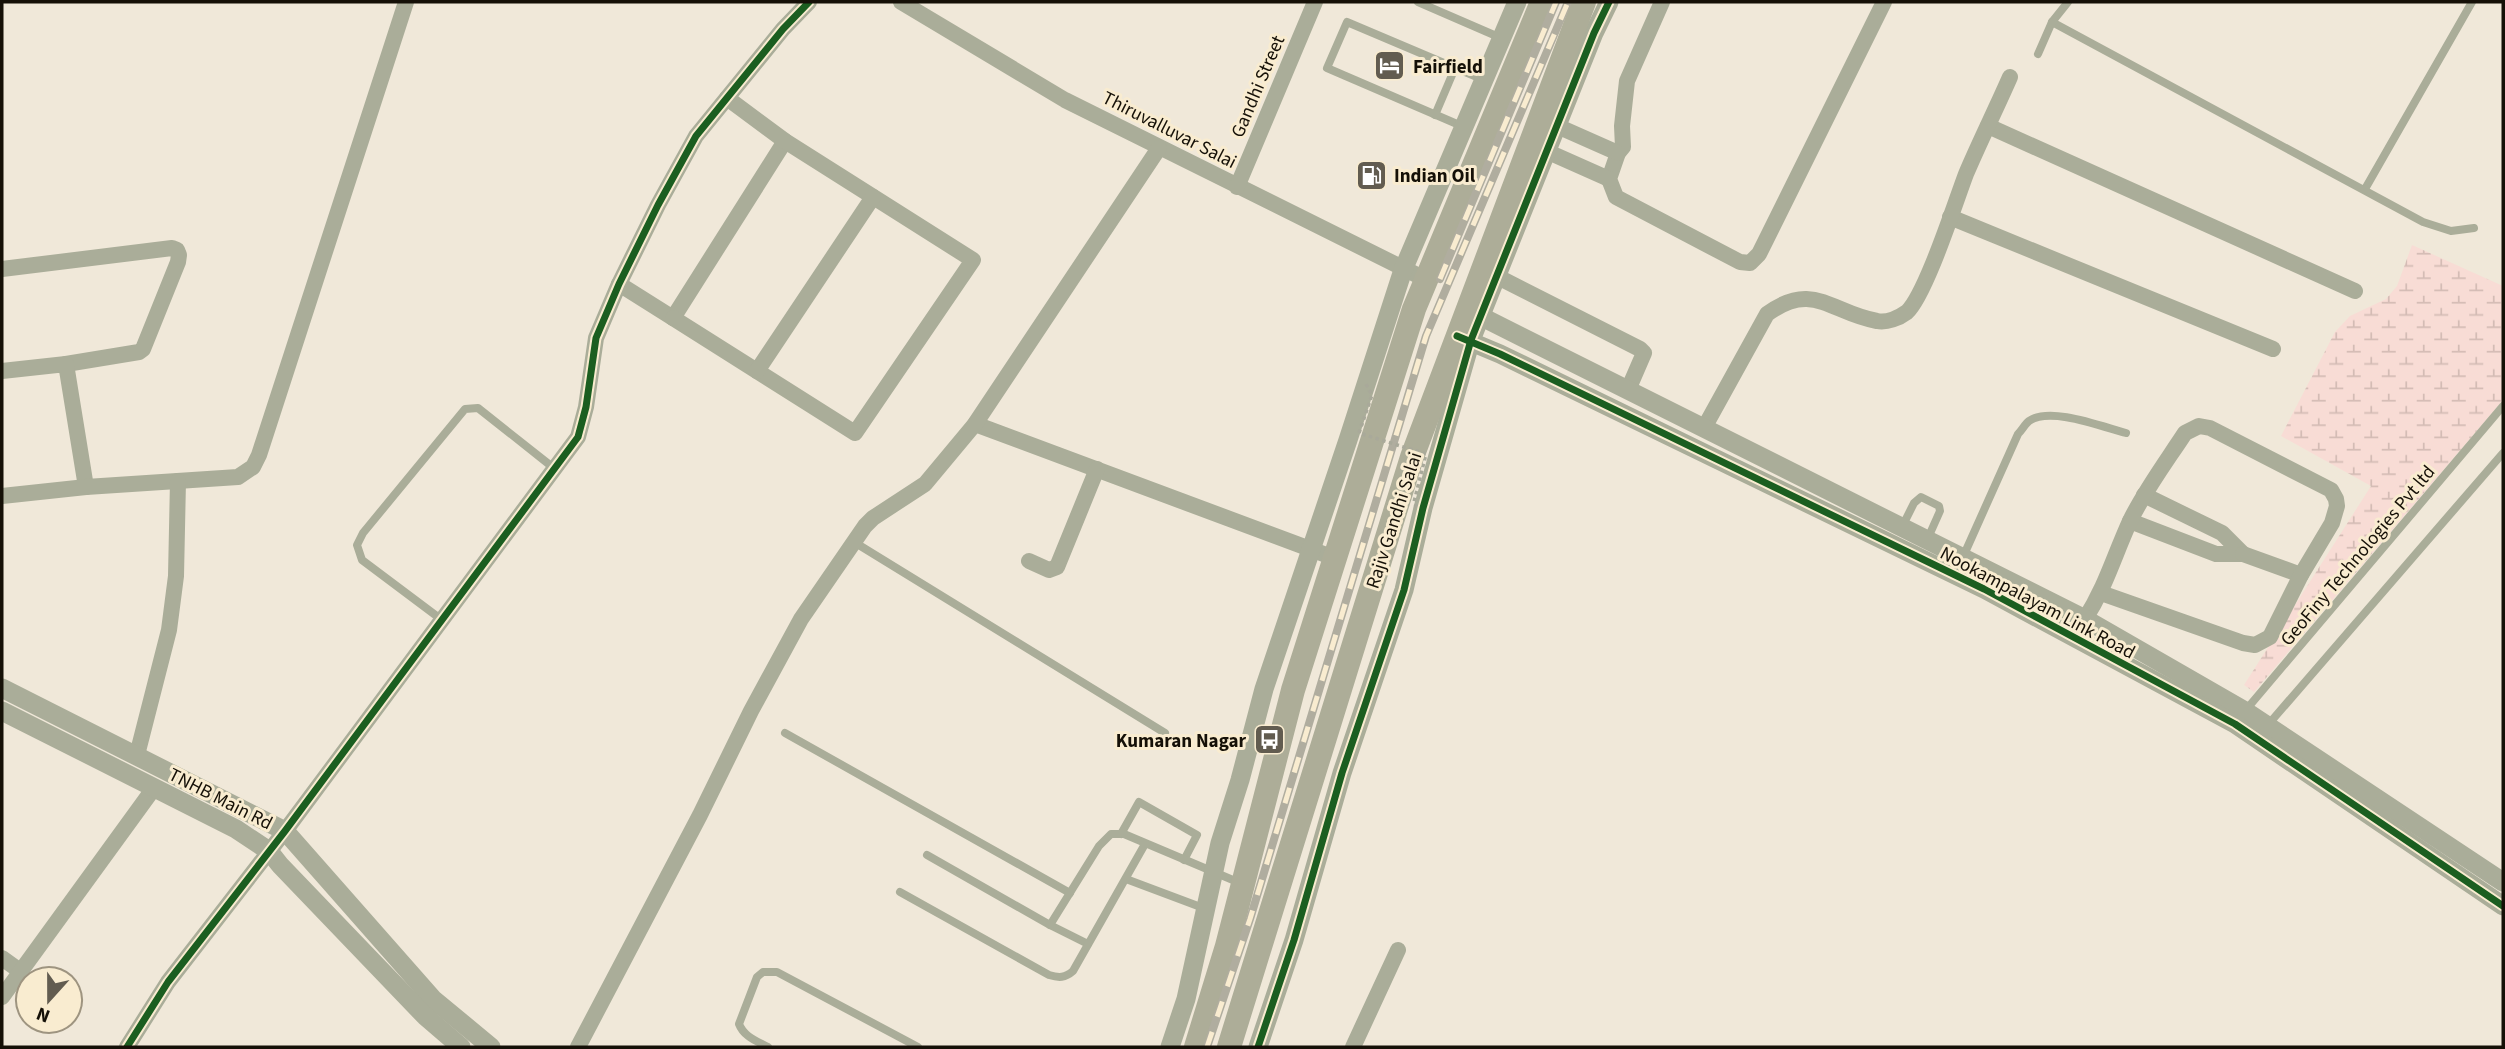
<svg xmlns="http://www.w3.org/2000/svg" width="2505" height="1049" font-family="'Source Sans 3',sans-serif">
  <defs>
    <pattern id="wetland-marsh" width="20" height="14" patternUnits="userSpaceOnUse" patternTransform="scale(1.75)"><rect width="20" height="14" fill="#f8dcd5"/><path d="M1 5h8M5 5V1M11 12h8M15 12V8" fill="none" stroke="#d4bcb5"/></pattern>
  </defs>
  <rect width="100%" height="100%" fill="#f0e8d9"/>
  <path fill="url(#wetland-marsh)" d="M2412,245L2503,286V400L2254,692L2244,685L2371,486L2281,436L2335,332L2350,316L2386,299L2397,286Z"/>
  <g fill="none" stroke-linecap="round" stroke-linejoin="round">
    <g stroke="#aaad99" stroke-width="8">
      <path d="M1418,2L1501,38"/>
      <path d="M2052,22L2423,222L2451,231L2474,228"/>
      <path d="M2038,54L2052,22L2068,2"/>
      <path d="M1435,115L1455,68"/>
      <path d="M1464,127L1327,68L1347,22L1484,80"/>
      <path d="M2365,189L2472,2"/>
      <path d="M1902,527L1914,503L1921,497L1939,506L1940,511L1928,538"/>
      <path d="M854,542L1165,733"/>
      <path d="M1963,557L2018,434C2022,430 2025,424 2029,421C2050,406 2103,427 2126,433"/>
      <path d="M442,620L362,560L357,545L363,533L465,409L478,408L555,469"/>
      <path d="M2245,711L2503,406"/>
      <path d="M2267,726L2503,453"/>
      <path d="M785,733L1070,893"/>
      <path d="M1121,834L1139,802L1197,835L1184,860"/>
      <path d="M927,855L1050,925L1088,944"/>
      <path d="M1126,879L1206,909"/>
      <path d="M900,892L1049,975C1059,978 1065,978 1073,971L1145,844"/>
      <path d="M1050,925L1099,846L1111,834H1124L1240,883"/>
      <path d="M768,1047C757,1041 744,1037 739,1024L757,977L763,972H777L918,1047"/>
    </g>
    <g stroke="#aaad99" stroke-width="16">
      <path d="M901,2L1065,100L1427,280"/>
      <path d="M1662,2L1627,81L1622,126L1623,147L1618,153L1609,179L1616,197L1740,262L1750,263L1759,254L1884,2"/>
      <path d="M1557,126L1618,153"/>
      <path d="M1988,126L2355,291"/>
      <path d="M1546,151L1609,179"/>
      <path d="M1237,187L1315,2"/>
      <path d="M1950,217L2273,349"/>
      <path d="M2,269L172,248L177,250L179,255L178,262L143,349L139,352L66,364"/>
      <path d="M1496,276L1640,349L1644,353L1628,390"/>
      <path d="M619,284L673,318L785,141"/>
      <path d="M673,318L855,433L973,260L785,141L727,98"/>
      <path d="M2,371L66,364L86,487"/>
      <path d="M757,371L873,197"/>
      <path d="M975,424L1337,559"/>
      <path d="M1704,428L1767,314C1813,280 1831,313 1877,321C1887,323 1899,318 1907,312C1926,294 1955,203 1966,174C1980,141 1996,109 2010,77"/>
      <path d="M2,496L86,487L238,477L253,467L259,455L406,2"/>
      <path d="M2130,521L2216,554H2243L2222,533L2144,495"/>
      <path d="M2243,554L2301,575"/>
      <path d="M1029,561L1049,570L1057,567L1097,469"/>
      <path d="M2085,619C2106,586 2114,556 2130,521C2145,490 2166,462 2185,433L2199,426L2210,428L2331,490L2336,499L2337,506L2332,523L2301,575L2270,637L2255,645L2243,643L2101,593"/>
      <path d="M137,755L169,630L176,576L178,481"/>
      <path d="M2,958L20,971"/>
      <path d="M2,997L154,788"/>
      <path d="M127,1047L168,982L285,831L578,437L586,407L596,338L619,284L658,205L696,136L783,29L809,2"/>
      <path d="M578,1047L700,815L751,711L801,619L865,526L873,518L925,484L975,424L1159,148"/>
      <path d="M1353,1047L1398,950"/>
    </g>
    <g stroke="#aaad99" stroke-width="19">
      <path d="M1466,312L1480,316L2085,619L2245,711L2503,882"/>
      <path d="M1457,336L1500,354L1984,589L2235,724L2503,906"/>
      <path d="M2,688L285,831L433,999L491,1047"/>
      <path d="M2,711L236,829L269,851L280,865L425,1016L461,1047"/>
      <path d="M1170,1047L1186,999L1220,843L1240,780L1264,689L1348,440L1403,270L1517,2"/>
      <path d="M1258,1047L1294,940L1342,773L1404,590L1423,508L1471,340L1594,33L1609,2"/>
    </g>
    <g stroke="#adad98" stroke-width="24">
      <path d="M1196,1047L1227,946L1293,690L1414,309L1542,2"/>
      <path d="M1229,1047L1412,457L1584,2"/>
    </g>
    <defs>
      <g id="rail">
        <path d="M1440,279L1556,2"/>
        <path d="M1207,1047L1250,919L1426,336L1568,2"/>
      </g>
    </defs>
    <use href="#rail" stroke="#b0ad9f" stroke-width="8"/>
    <use href="#rail" stroke="#f9ecd0" stroke-width="5" stroke-dasharray="16" stroke-linecap="butt"/>
    <path stroke="#a9a99a" stroke-width="3.5" stroke-dasharray="3.5 3.5" stroke-linecap="butt" d="M1366,384L1372,395L1359,433L1426,454L1414,502L1421,516"/>
    <defs>
      <g id="cycleway">
        <path d="M1457,336L1500,354L1984,589L2235,724L2503,906"/>
        <path d="M127,1047L168,982L285,831L578,437L586,407L596,338L619,284L658,205L696,136L783,29L809,2"/>
        <path d="M1258,1047L1294,940L1342,773L1404,590L1423,508L1471,340L1594,33L1609,2"/>
      </g>
    </defs>
    <use href="#cycleway" stroke="#f9ecd0" stroke-width="11"/>
    <use href="#cycleway" stroke="#1b5e20" stroke-width="7"/>
  </g>
  <defs>
    <symbol id="hotel-square" viewBox="-11 -11 22 22"><rect x="-9" y="-9" width="18" height="18" rx="4" fill="#625c50" stroke="#f9ecd0"/><path d="M-6-4.5h1.5V1H6V5H4.5V3h-9V5H-6ZM-4 0a1.8 1.8 0 1 1 3.6 0ZM.5 0V-2.5h3Q6-2.5 6 0Z" fill="#fff"/></symbol>
    <symbol id="fuel-square" viewBox="-11 -11 22 22"><rect x="-9" y="-9" width="18" height="18" rx="4" fill="#625c50" stroke="#f9ecd0"/><path d="M-5.5-6h7V0h2V4h1.3V-2.5L3-4.5l.8-.8L6-3V5H2.5V1h-1V6h-7ZM-4.2-4.7v3.2H.2V-4.7Z" fill="#fff"/></symbol>
    <symbol id="bus-square" viewBox="-11 -11 22 22"><rect x="-9" y="-9" width="18" height="18" rx="4" fill="#625c50" stroke="#f9ecd0"/><path d="M-5-6H5V4H4V6H2V4H-2V6H-4V4H-5ZM-3.5-4V0h7V-4ZM-3.5 1.2v1.5H-2V1.2ZM2 1.2v1.5H3.5V1.2Z" fill="#fff"/></symbol>
  </defs>
  <g fill-rule="evenodd">
    <use href="#hotel-square" x="1372" y="48" width="35" height="35"/>
    <use href="#fuel-square" x="1354" y="158" width="35" height="35"/>
    <use href="#bus-square" x="1252" y="722" width="35" height="35"/>
  </g>
  <g text-anchor="middle" stroke-width="6" stroke-linejoin="round" paint-order="stroke">
    <g font-size="19" font-weight="bold" fill="#151007" stroke="#f9ecd0" text-anchor="start">
      <text x="1413" y="73">Fairfield</text>
      <text x="1394" y="182">Indian Oil</text>
      <text x="1246" y="747" text-anchor="end">Kumaran Nagar</text>
    </g>
    <g font-size="19" fill="#151007" stroke="#f9ecd0">
      <text transform="translate(1257 86) rotate(-67)" y="7">Gandhi Street</text>
      <text transform="translate(1170 129) rotate(27)" y="7">Thiruvalluvar Salai</text>
      <text transform="translate(1393 520) rotate(-72)" y="7">Rajiv Gandhi Salai</text>
      <text transform="translate(2357 555) rotate(-50)" y="7">GeoFiny Technologies Pvt ltd</text>
      <text transform="translate(2038 602) rotate(28)" y="7">Nookampalayam Link Road</text>
      <text transform="translate(221 798) rotate(27)" y="7">TNHB Main Rd</text>
    </g>
  </g>
  <rect width="2505" height="1049" fill="none" stroke="#151007" stroke-width="7"/>
  <g transform="translate(49 1000) rotate(201)"><circle r="33" fill="#f9ecd0" stroke="#9e9480" stroke-width="2"/>
  <path d="M0-5L12 26L0 18L-12 26Z" fill="#625c50"/>
  <text y="-10" font-size="19" font-weight="bold" text-anchor="middle" fill="#151007">N</text>
  </g>
</svg>
